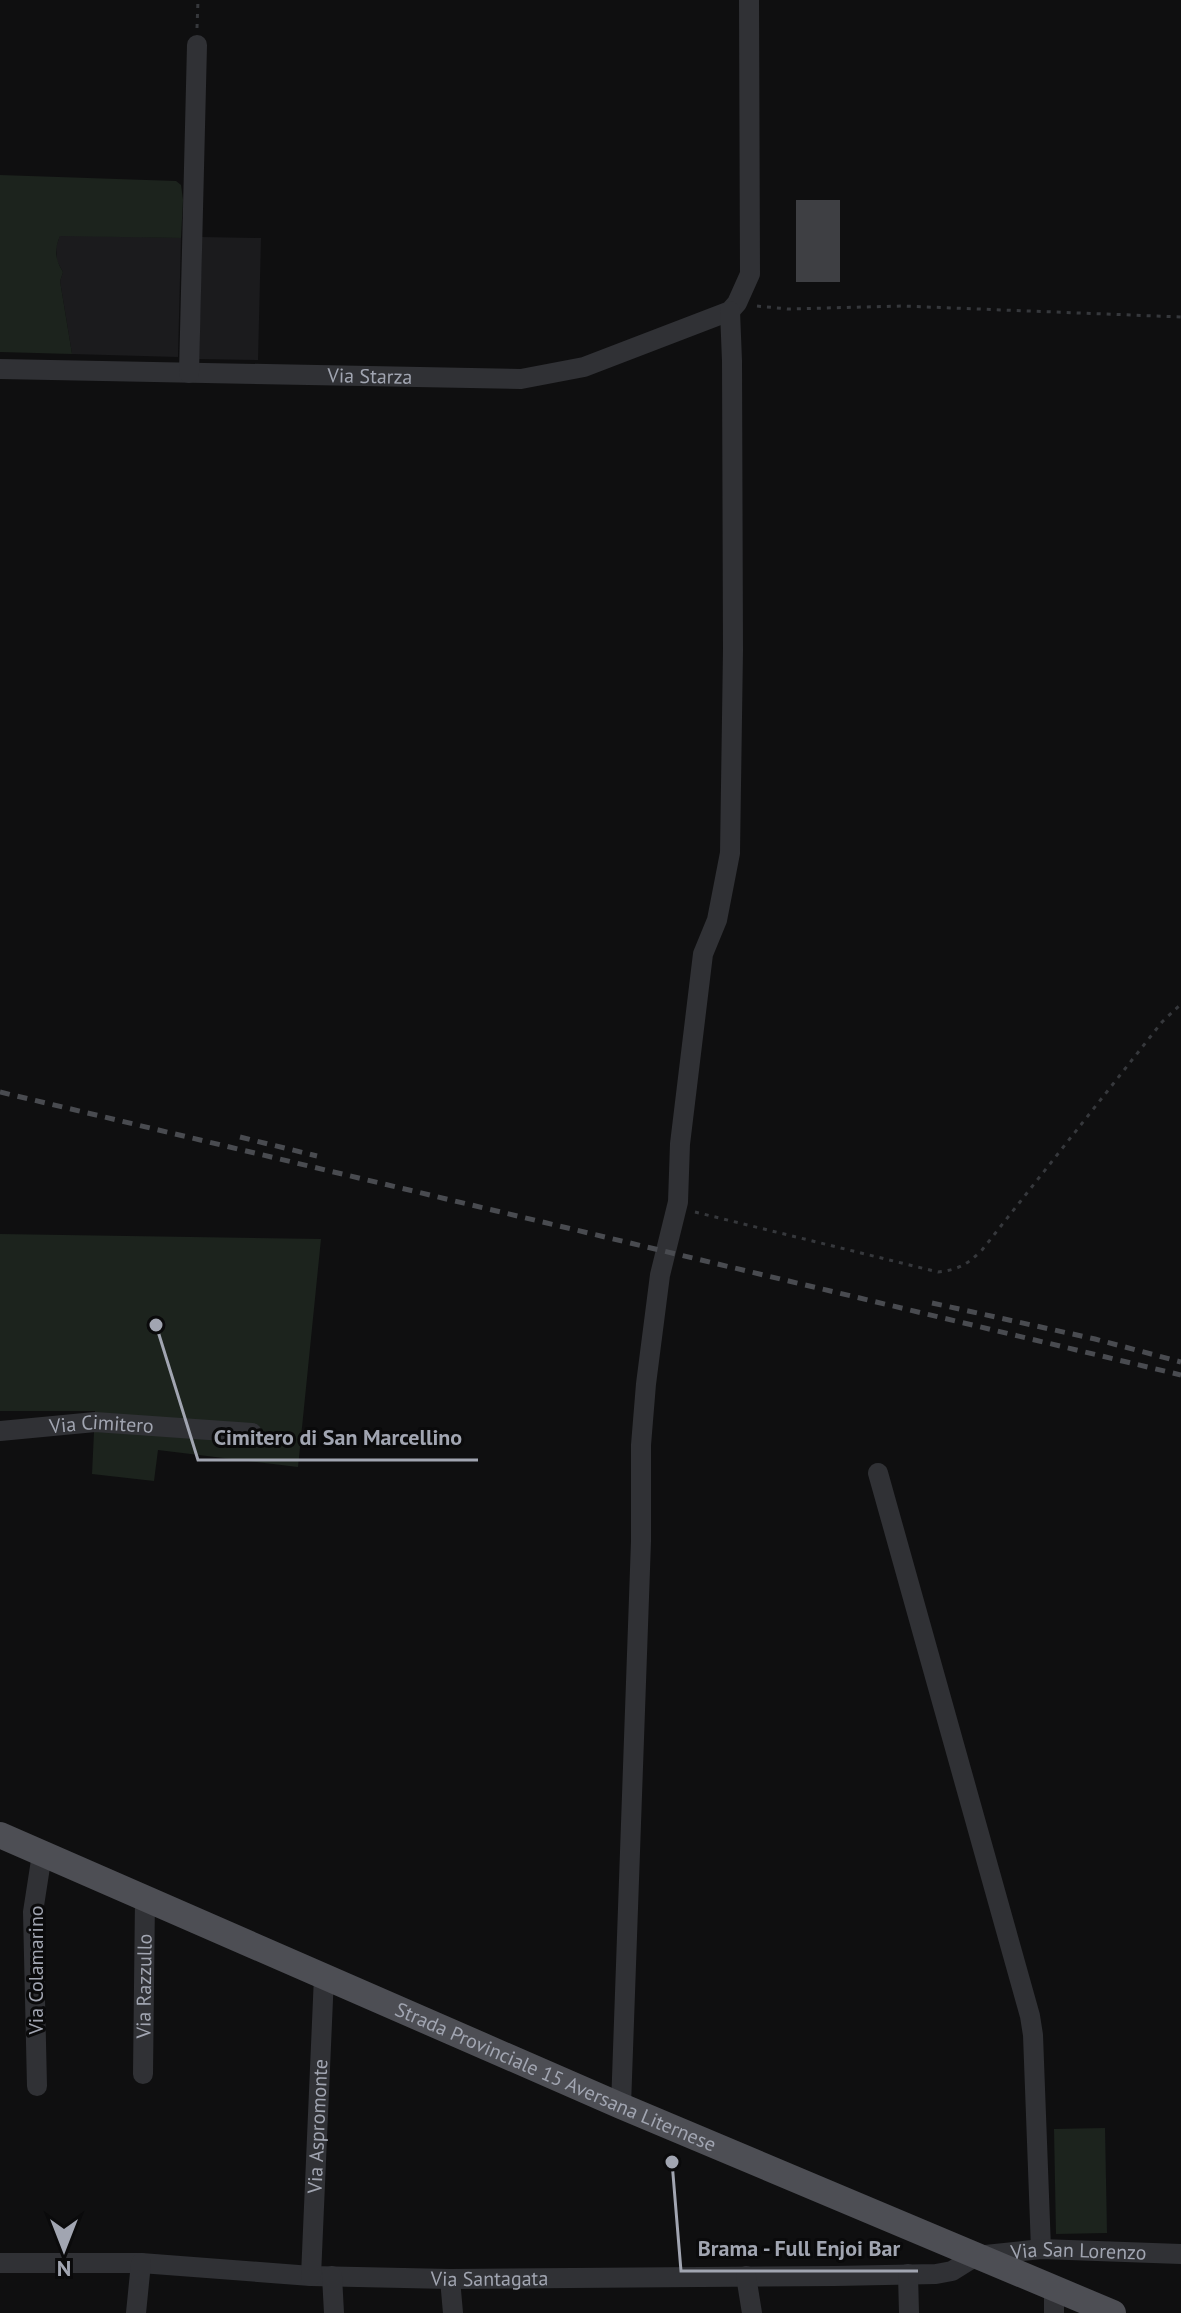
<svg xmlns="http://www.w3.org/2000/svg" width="1181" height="2313" font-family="'PT Sans',sans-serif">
  <rect width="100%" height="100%" fill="#0f0f10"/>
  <g fill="#1b1b1d">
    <path d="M60,235L181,238L178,357L72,354L60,281L63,272L57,261L56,247Z"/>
    <path d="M202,237L261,238L258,360L199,359Z"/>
  </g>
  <g fill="#1c231d">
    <path d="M0,175L176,181L181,185L183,200L181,238L60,236C54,250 55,259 63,272L60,281L72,354L0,352Z"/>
    <path d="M0,1234L321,1239L298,1467L158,1450L154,1481L92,1474L95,1411H0Z"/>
    <path d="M1105,2128L1107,2233L1056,2234L1054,2129Z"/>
  </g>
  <rect fill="#3e3f43" x="796" y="200" width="44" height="82"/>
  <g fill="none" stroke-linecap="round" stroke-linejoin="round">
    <g stroke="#36383c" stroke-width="3" stroke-dasharray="4 6" stroke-linecap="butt">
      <path d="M197,28L198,0"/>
      <path d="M757,306L788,309L902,306L1181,317"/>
      <path d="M695,1212L938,1272C958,1270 968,1264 982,1250L1162,1022L1181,1004"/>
    </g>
    <g stroke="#303135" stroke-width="20">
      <path id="s1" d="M0,369L521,379L584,367L730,311L737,303L750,274L749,0"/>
      <path d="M189,373L197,45"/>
      <path id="s2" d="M0,1431L95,1422L252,1433"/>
      <path d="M878,1473L1030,2016L1033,2035L1041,2249"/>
      <path id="s3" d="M143,2074L145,1899"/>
      <path d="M37,2086L33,1912L42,1854"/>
      <path d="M621,2106L641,1541V1445L646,1384L660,1275L678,1202L680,1144L703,954L717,920L730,853L733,650L732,361L730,311"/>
      <path id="s4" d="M0,2263H141L311,2276L450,2279L835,2276L936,2274L952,2271L976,2256L1041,2249L1181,2254"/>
      <path d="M908,2274L909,2313"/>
      <path id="s5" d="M311,2276L324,1976"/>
      <path d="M332,2276L334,2313"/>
      <path d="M746,2276L752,2313"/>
      <path d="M450,2279L453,2313"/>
      <path d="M136,2313L141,2263"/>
      <path d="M1054,2313V2286"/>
    </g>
    <path stroke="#4d4e54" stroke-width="26" id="s6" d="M0,1835L621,2106L1113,2313"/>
    <g stroke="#494b50" stroke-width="5" stroke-dasharray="10 8" stroke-linecap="butt">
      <path d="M0,1092L1181,1375"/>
      <path d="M240,1137L317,1156"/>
      <path d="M932,1303L1095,1339L1181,1362"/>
    </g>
  </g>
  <g text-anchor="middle" stroke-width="6" stroke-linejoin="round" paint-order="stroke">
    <g font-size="20" fill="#a1a5b1" stroke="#0a0a0b">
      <text dy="7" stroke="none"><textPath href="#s1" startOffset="370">Via Starza</textPath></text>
      <text dy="7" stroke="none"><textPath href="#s2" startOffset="102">Via Cimitero</textPath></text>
      <text transform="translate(36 1970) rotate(-90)" y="7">Via Colamarino</text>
      <text dy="7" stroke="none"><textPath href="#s3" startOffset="88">Via Razzullo</textPath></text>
      <text dy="7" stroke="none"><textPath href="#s6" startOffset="606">Strada Provinciale 15 Aversana Liternese</textPath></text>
      <text dy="7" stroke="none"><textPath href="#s5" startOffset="150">Via Aspromonte</textPath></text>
      <text dy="7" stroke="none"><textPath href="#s4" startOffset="1084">Via San Lorenzo</textPath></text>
      <text dy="7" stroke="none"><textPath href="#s4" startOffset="490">Via Santagata</textPath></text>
    </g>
  </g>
  <path fill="none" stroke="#a1a5b1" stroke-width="3" d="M156 1325L198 1460H478M672 2162L681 2271H918"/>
  <g fill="#a1a5b1" stroke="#0a0a0b" stroke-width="3">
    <circle cx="156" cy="1325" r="8"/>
    <circle cx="672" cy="2162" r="8"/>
  </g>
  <g font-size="22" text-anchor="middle" font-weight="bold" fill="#a1a5b1" stroke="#0a0a0b" stroke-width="6" stroke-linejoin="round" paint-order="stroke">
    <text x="338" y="1445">Cimitero di San Marcellino</text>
    <text x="799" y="2256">Brama - Full Enjoi Bar</text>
  </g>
  <g transform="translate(64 2249) rotate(180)" stroke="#0a0a0b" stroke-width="6" paint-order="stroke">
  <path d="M0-6L14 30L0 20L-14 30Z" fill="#a1a5b1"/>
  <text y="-12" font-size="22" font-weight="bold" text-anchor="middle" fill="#a1a5b1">N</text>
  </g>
</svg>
